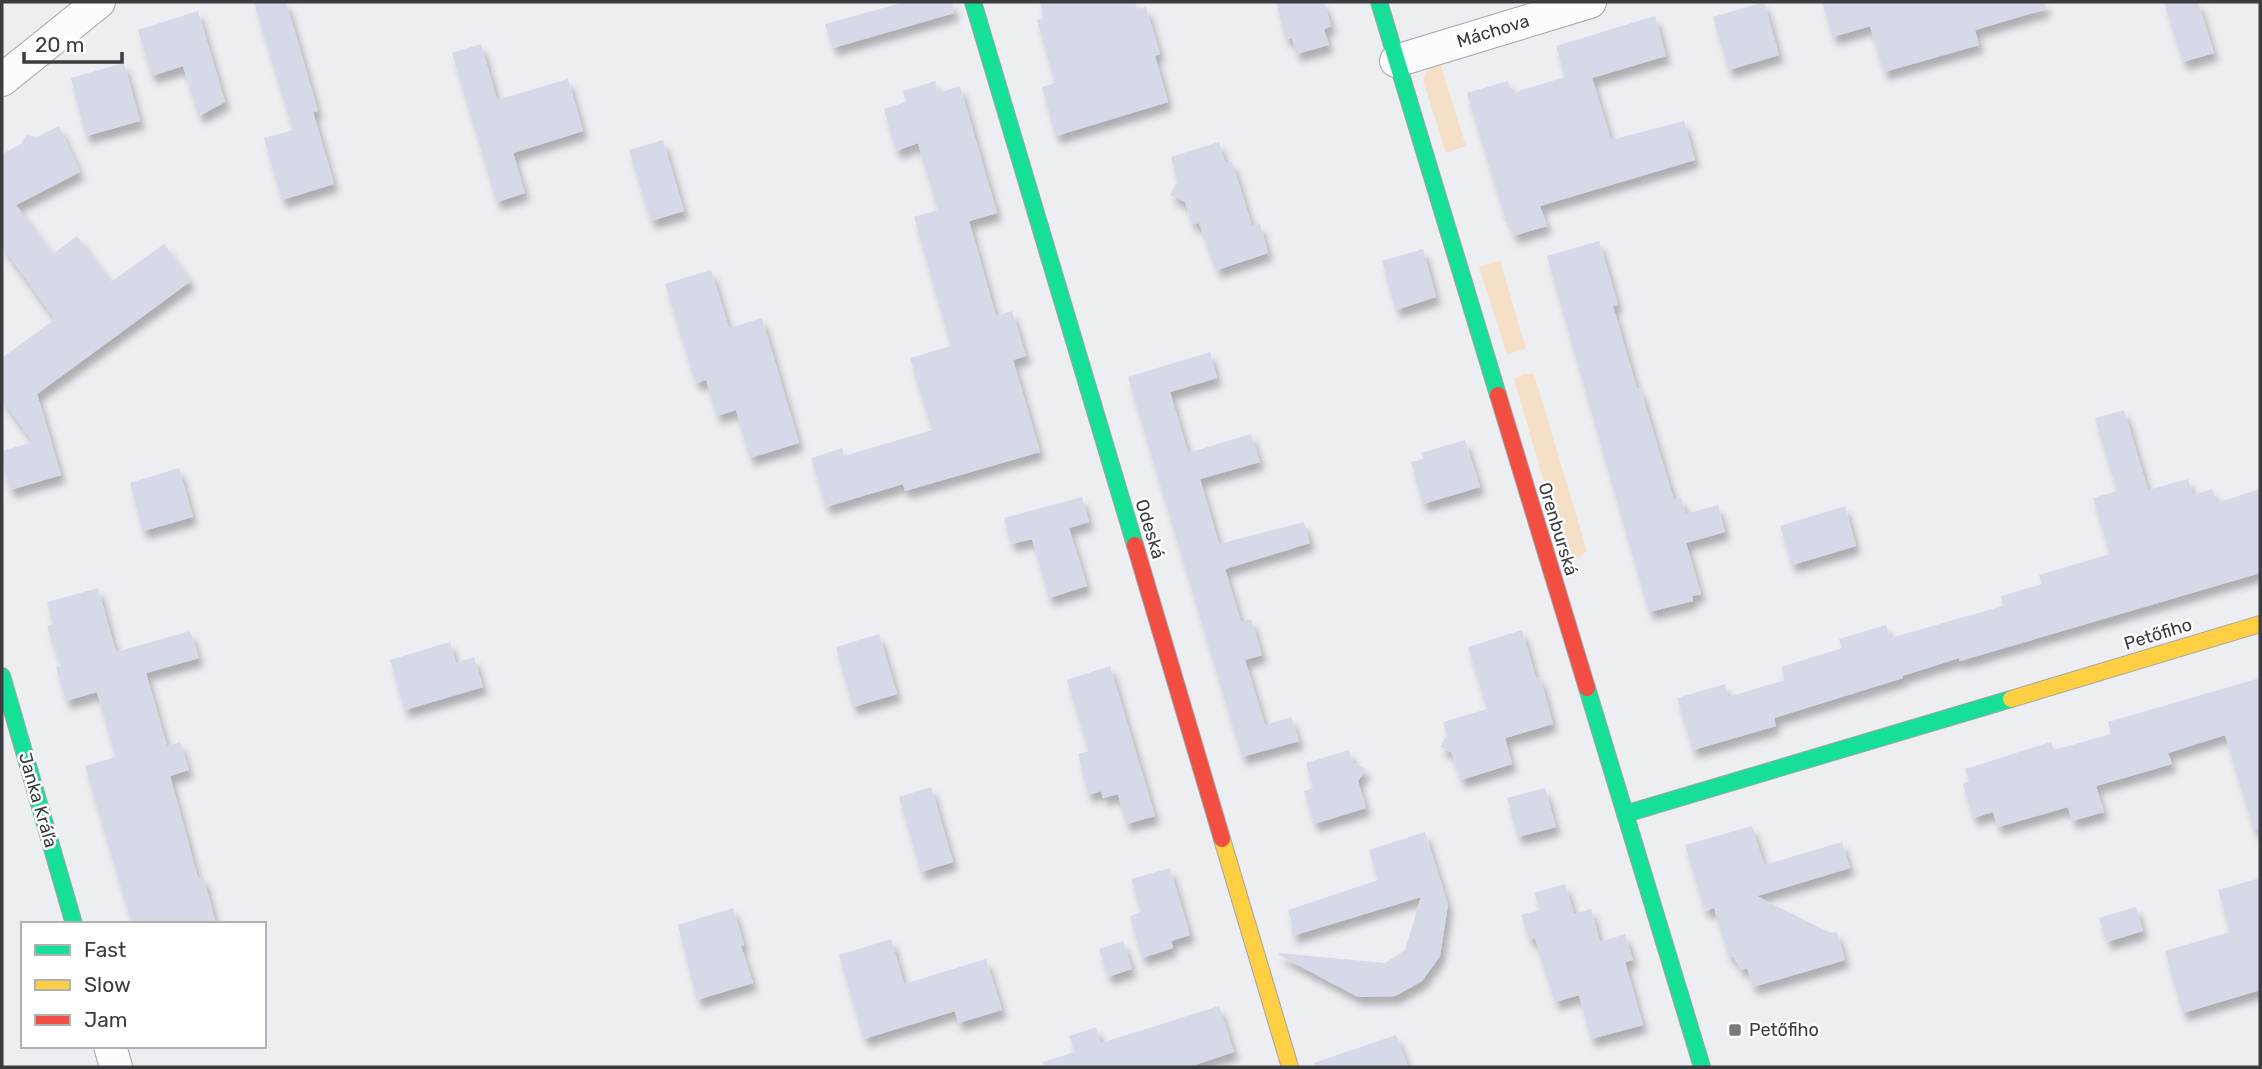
<svg xmlns="http://www.w3.org/2000/svg" width="2262" height="1069" font-family="Rubik,sans-serif">
  <defs>
    <filter id="shadow"><feDropShadow dx="4.5" dy="8" stdDeviation="3.5" flood-color="#0004"/></filter>
  </defs>
  <rect width="100%" height="100%" fill="#edeef2"/>
  <g fill="#f5dfc6">
    <path d="M1440,63L1466,146L1446,153L1423,80L1428,69Z"/>
    <path d="M1500,260L1526,349L1507,354L1479,267Z"/>
    <path d="M1524,374H1534L1587,551C1580,557 1576,560 1566,559L1514,379Z"/>
  </g>
  <g fill="#d5d9e8" filter="url(#shadow)">
    <path d="M254,2H286L318,111L313,112L334,184L282,200L264,138L293,130Z"/>
    <path d="M905,2H952L954,13L833,48L825,24Z"/>
    <path d="M1040,2H1135L1137,9L1146,7L1160,54L1155,56L1168,102L1056,136L1042,87L1055,83L1037,20L1043,19Z"/>
    <path d="M1276,2H1324L1331,26L1324,29L1329,45L1296,54L1292,38L1286,39Z"/>
    <path d="M1764,2L1779,55L1729,70L1713,17Z"/>
    <path d="M1822,2H2045L2046,9L1975,30L1979,45L1884,72L1870,26L1833,37Z"/>
    <path d="M2164,2H2198L2214,53L2183,62Z"/>
    <path d="M198,11L225,102L199,116L183,66L152,76L138,30Z"/>
    <path d="M1655,16L1666,56L1592,78L1611,140L1684,121L1695,160L1540,206L1547,226L1513,236L1507,216L1505,217L1467,93L1508,81L1512,93L1565,77L1556,46Z"/>
    <path d="M481,44L497,100L568,79L583,131L513,153L525,193L497,202L452,53Z"/>
    <path d="M124,63L140,121L86,136L71,78Z"/>
    <path d="M935,81L938,93L960,86L997,213L969,221L996,316L1012,311L1026,356L1013,360L1040,452L905,491L903,484L826,507L811,458L842,448L844,456L932,430L910,358L951,346L914,217L938,210L918,143L896,151L884,109L906,102L903,91Z"/>
    <path d="M59,126L80,172L16,205L53,254L77,236L111,282L164,244L191,281L37,394L61,475L10,490L2,464V451L33,442L2,399V358L55,319L2,246V154L21,144L26,135L37,137Z"/>
    <path d="M663,140L684,211L651,221L629,150Z"/>
    <path d="M1219,142L1225,163L1232,162L1252,226L1260,224L1268,253L1217,270L1199,223L1192,224L1185,202L1170,195L1177,182L1171,157Z"/>
    <path d="M1599,241L1618,305L1613,306L1637,389L1640,388L1674,500L1681,498L1686,514L1718,505L1725,532L1686,543L1701,594L1692,596L1693,601L1649,612L1547,256Z"/>
    <path d="M1423,249L1436,297L1396,310L1382,261Z"/>
    <path d="M711,270L729,328L762,318L799,443L750,458L736,410L717,416L706,380L696,383L665,284Z"/>
    <path d="M1210,352L1217,378L1170,392L1188,453L1251,434L1260,462L1200,479L1219,544L1304,522L1310,543L1225,569L1241,622L1251,619L1262,655L1245,660L1265,725L1291,717L1299,741L1242,757L1128,377Z"/>
    <path d="M2124,410L2148,490L2188,479L2193,495L2212,489L2217,503L2260,489V573L1960,661L1959,658L1902,676L1903,678L1774,718L1776,726L1693,750L1677,698L1725,684L1728,697L1785,680L1781,667L1842,648L1839,639L1886,625L1890,638L2003,606L2001,596L2042,584L2039,575L2110,554L2093,498L2117,491L2095,418Z"/>
    <path d="M1465,440L1480,487L1423,504L1411,462L1424,459L1421,453Z"/>
    <path d="M179,468L193,517L143,531L130,483Z"/>
    <path d="M1082,497L1089,522L1069,528L1087,586L1049,598L1032,539L1011,544L1004,518Z"/>
    <path d="M1845,506L1856,546L1792,565L1780,526Z"/>
    <path d="M98,588L116,652L190,631L199,658L146,673L167,746L180,742L189,770L170,776L198,878L203,876L216,924H132L85,766L116,757L97,692L66,701L56,667L61,666L47,626L53,624L47,602Z"/>
    <path d="M1522,630L1536,678L1540,677L1553,724L1505,738L1512,764L1461,780L1451,752L1440,747L1447,735L1443,722L1487,709L1468,647Z"/>
    <path d="M879,634L897,694L853,707L836,647Z"/>
    <path d="M450,642L456,663L474,657L483,687L405,710L390,660Z"/>
    <path d="M1110,666L1155,816L1126,824L1118,794L1103,798L1101,791L1088,795L1078,754L1089,751L1067,680Z"/>
    <path d="M2260,678V829L2254,830L2225,735L2168,753L2172,764L2096,786L2104,812L2072,821L2068,807L1998,827L1993,812L1973,818L1963,784L1969,781L1965,769L2051,742L2054,750L2111,734L2108,722Z"/>
    <path d="M1349,750L1353,763L1366,769L1358,781L1366,808L1314,824L1304,791L1313,788L1306,763Z"/>
    <path d="M931,787L953,862L921,872L899,797Z"/>
    <path d="M1545,788L1556,827L1518,837L1507,798Z"/>
    <path d="M1752,826L1764,865L1842,842L1850,868L1757,896L1830,933L1837,932L1845,960L1753,987L1747,968L1741,970L1733,956L1729,957L1714,908L1705,911L1685,845Z"/>
    <path d="M1425,832L1448,905L1440,956L1422,981L1395,996L1358,997L1279,955V953L1385,963L1405,950L1421,897L1292,936V924L1288,910L1378,880L1369,850Z"/>
    <path d="M1170,868L1190,935L1171,941L1173,948L1142,958L1130,916L1141,912L1131,879Z"/>
    <path d="M2260,878V990L2183,1013L2165,951L2230,932L2218,890Z"/>
    <path d="M1565,884L1574,914L1591,909L1600,942L1625,934L1633,960L1625,962L1643,1025L1591,1039L1579,995L1555,1002L1535,938L1530,940L1521,915L1540,910L1534,893Z"/>
    <path d="M2136,907L2143,931L2107,942L2099,918Z"/>
    <path d="M733,908L744,945L741,946L753,983L697,1000L678,925Z"/>
    <path d="M891,939L904,984L986,959L1002,1010L958,1023L955,1011L864,1039L839,955Z"/>
    <path d="M1123,941L1132,969L1108,977L1099,949Z"/>
    <path d="M1219,1006L1234,1052L1189,1067H1044L1043,1062L1075,1052L1069,1036L1096,1027L1101,1043Z"/>
    <path d="M1396,1035L1408,1067H1315L1314,1063Z"/>
  </g>
  <g fill="none" stroke-linecap="round" stroke-linejoin="round">
    <defs>
      <g id="street">
        <path d="M1396,61L1590,2"/>
        <path d="M2,80L99,2"/>
        <path d="M110,1046L116,1067"/>
      </g>
      <g id="fast">
        <path d="M973,2L1135,545"/>
        <path d="M1379,2L1498,395"/>
        <path d="M2,676L74,924"/>
        <path d="M1587,688L1702,1067"/>
        <path d="M1625,814L2011,699"/>
      </g>
      <g id="slow">
        <path d="M2011,699L2260,624"/>
        <path d="M1222,839L1290,1067"/>
      </g>
      <g id="jam">
        <path d="M1498,395L1587,688"/>
        <path d="M1135,545L1222,839"/>
      </g>
    </defs>
    <use href="#street" stroke="#a2a3a7" stroke-width="34"/>
    <use href="#fast" stroke="#a2a3a7" stroke-width="18"/>
    <use href="#slow" stroke="#a2a3a7" stroke-width="18"/>
    <use href="#jam" stroke="#a2a3a7" stroke-width="18"/>
    <use href="#street" stroke="#fcfcfd" stroke-width="32"/>
    <use href="#fast" stroke="#16e098" stroke-width="16"/>
    <use href="#slow" stroke="#ffcf43" stroke-width="16"/>
    <use href="#jam" stroke="#f24e42" stroke-width="16"/>
  </g>
  <rect fill="#797a7e" stroke="#fff" stroke-width="2.5" x="1728" y="1023" width="14" height="14" rx="3.5"/>
  <g text-anchor="middle" stroke-width="5" stroke-linejoin="round" paint-order="stroke">
    <g font-size="18" fill="#3b3c3f" stroke="#fff">
      <text transform="translate(1493 31) rotate(-17)" y="6">Máchova</text>
      <text transform="translate(1150 529) rotate(73)" y="6">Odeská</text>
      <text transform="translate(1558 529) rotate(73)" y="6">Orenburská</text>
      <text transform="translate(2158 634) rotate(-17)" y="6">Petőfiho</text>
      <text transform="translate(38 800) rotate(74)" y="6">Janka Kráľa</text>
    </g>
    <g font-size="18" fill="#3b3c3f" stroke="#fff" text-anchor="start">
      <text x="1749" y="1036">Petőfiho</text>
    </g>
  </g>
  <rect width="2262" height="1069" fill="none" stroke="#3b3c3f" stroke-width="7"/>
  <rect x="21" y="922" width="245" height="126" fill="#ffffff" stroke="#b1b1b2" stroke-width="2"/>
  <rect x="35" y="945" width="35" height="10" fill="#16e098" stroke="#b1b1b2" stroke-width="2"/>
  <text x="84" y="957" font-size="21" fill="#3b3c3f">Fast</text>
  <rect x="35" y="980" width="35" height="10" fill="#ffcf43" stroke="#b1b1b2" stroke-width="2"/>
  <text x="84" y="992" font-size="21" fill="#3b3c3f">Slow</text>
  <rect x="35" y="1015" width="35" height="10" fill="#f24e42" stroke="#b1b1b2" stroke-width="2"/>
  <text x="84" y="1027" font-size="21" fill="#3b3c3f">Jam</text>
  <path d="M24 52v10h98v-10" fill="none" stroke="#3b3c3f" stroke-width="3.5"/>
  <text x="35" y="52" font-size="21" fill="#3b3c3f" stroke="#ffffff" stroke-width="5" paint-order="stroke">20 m</text>
</svg>
